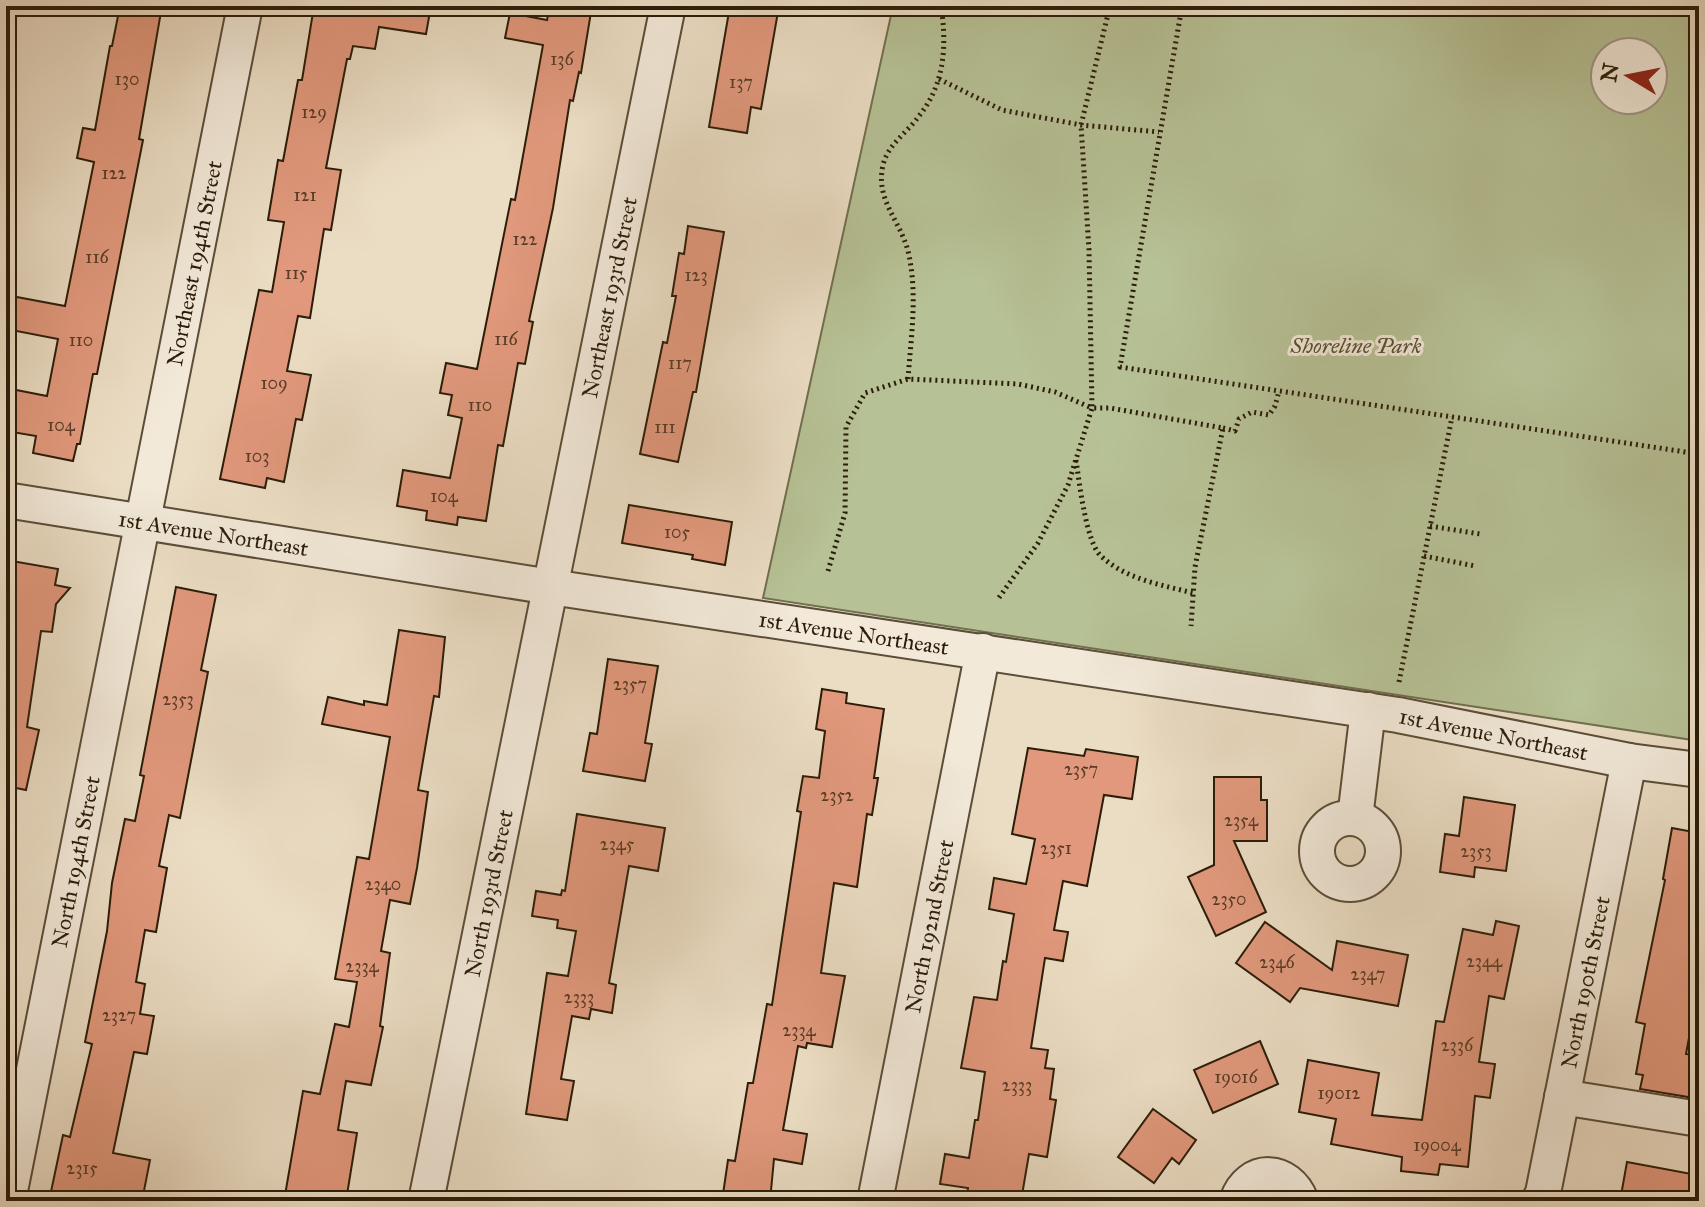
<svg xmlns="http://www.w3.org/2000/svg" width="1705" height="1207" font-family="'IM FELL Great Primer',serif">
  <rect width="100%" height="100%" fill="#ebddc4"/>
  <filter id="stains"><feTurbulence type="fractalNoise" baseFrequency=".0025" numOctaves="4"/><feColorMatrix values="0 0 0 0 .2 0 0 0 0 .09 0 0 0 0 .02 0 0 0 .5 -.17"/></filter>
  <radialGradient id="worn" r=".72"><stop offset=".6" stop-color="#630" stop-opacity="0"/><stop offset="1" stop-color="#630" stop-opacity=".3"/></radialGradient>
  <path fill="#b6c195" stroke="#706f4f" stroke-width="2" fill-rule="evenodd" d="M893,6H1699V741L763,598ZM1605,52H1653V100H1605Z"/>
  <g fill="#e1987c" stroke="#2b1d09" stroke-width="2">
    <path d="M120,6H162L139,139L143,140L97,374H93L80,444H77L73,461L33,453L36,436L6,431V388L47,396L58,339L6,329V295L65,306L94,162L77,158L83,128L95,130L110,46H112Z"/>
    <path d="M314,6H431L426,34L379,27L375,49L353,46L350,59H347L326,168L341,170L331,230L324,229L310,318L298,316L287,371L311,375L302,420L296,419L284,482L267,478L265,488L220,479L259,290L272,292L284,222L268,220L278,160L283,161L298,80H302Z"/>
    <path d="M550,6H592L581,73L579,72L573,101L570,100L553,208L529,321L533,322L525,364L518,363L503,446L498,445L486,521L458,517L457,525L426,520L427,511L397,506L403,470L450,478L462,418L448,415L452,395L440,393L446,363L477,369L511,199L515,200L543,45L505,38L510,13L547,20Z"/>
    <path d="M730,6H779L761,109L751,107L747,133L709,127Z"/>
    <path d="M688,226L724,232L696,392H693L678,462L640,454L663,342L667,343L676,296H672L679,253L684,254Z"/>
    <path d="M629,505L732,522L725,565L692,559L693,555L622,543Z"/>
    <path d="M6,560L58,569L55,585L70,588L56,604L52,632L41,631L27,727L39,730L26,790L6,786Z"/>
    <path d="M176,587L216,595L201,670L208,672L180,818L169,815L159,866L167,868L156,932L145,930L136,982L145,984L140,1014L154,1016L147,1054L134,1052L113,1153L150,1160L142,1201H49L63,1135L70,1137L92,1044L85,1042L107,931L112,883L125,819L135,821L144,776L140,775Z"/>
    <path d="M399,630L445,637L439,697L434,696L418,790L428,792L417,868L410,904L390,900L381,951L390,953L380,1026L383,1027L371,1085L346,1081L338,1130L357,1133L346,1201H284L303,1091L320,1094L335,1024L349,1027L357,982L335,979L357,857L369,859L390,737L322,724L328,697L364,705V701L387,705Z"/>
    <path d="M608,659L658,666L645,743L652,744L645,781L583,771L590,733L597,734Z"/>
    <path d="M822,689L847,693L846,703L884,709L874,778H878L872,815L867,814L857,887L834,883L821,973L845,976L832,1047L807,1043L806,1048L798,1046L783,1130L807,1134L802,1164L774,1159L770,1201H722L728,1160L735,1161L748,1083H753L767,1004L772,1005L801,812L797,811L803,776L819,778L825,731L816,729Z"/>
    <path d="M1028,748L1084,756L1086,749L1138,757L1132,799L1104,795L1087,886L1063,881L1054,930L1068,932L1063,961L1045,958L1031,1048L1048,1050L1045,1068L1054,1069L1050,1099L1056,1100L1047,1157L1029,1154L1021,1201H966L968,1188L940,1184L945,1154L969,1158L975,1120H978L985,1072L961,1068L974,997L997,1000L1003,961L1006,962L1014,914L989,909L994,878L1026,884L1035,839L1012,834Z"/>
    <path d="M1214,777H1261V800H1267V841H1234L1266,912L1216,936L1188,877L1214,865Z"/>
    <path d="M1464,797L1515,805L1506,871L1475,867L1474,877L1440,872L1445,834L1459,836Z"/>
    <path d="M577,814L665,828L658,871L629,866L609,983L616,985L612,1013L591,1009L589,1019L572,1016L561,1079L574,1081L567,1120L526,1114L547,973L568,976L576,931L557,928L558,920L532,916L536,891L561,895L562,890L565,891Z"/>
    <path d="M1672,828L1699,833V985L1686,1054L1699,1056L1694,1098L1640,1089L1643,1075L1636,1074L1645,1024L1636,1022L1665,880L1663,879Z"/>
    <path d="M1496,921L1519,926L1504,999L1489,996L1479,1062L1495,1064L1490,1098L1475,1096L1468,1167L1440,1164L1438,1175L1401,1171L1402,1157L1331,1144L1336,1119L1299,1112L1308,1060L1379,1073L1372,1115L1422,1120L1436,1021L1444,1022L1463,929L1493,935Z"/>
    <path d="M1265,922L1332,970L1337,941L1408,955L1398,1006L1300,988L1290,1002L1236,963Z"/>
    <path d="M1260,1041L1278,1084L1213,1113L1194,1070Z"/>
    <path d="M1153,1109L1196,1140L1179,1164L1172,1158L1154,1183L1118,1157Z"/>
    <path d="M1627,1162L1697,1175L1692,1201H1620Z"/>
  </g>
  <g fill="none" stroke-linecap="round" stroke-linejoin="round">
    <defs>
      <g id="minor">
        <path id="s1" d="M6,500L551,587L1398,715L1629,761L1699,770"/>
        <path d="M1355,818L1368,710"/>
        <circle cx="1350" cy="851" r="33"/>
        <path d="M1562,1097L1699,1119"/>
        <path id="s2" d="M8,1201L245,6"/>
        <path id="s3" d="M426,1201L668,6"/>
        <path id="s4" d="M875,1201L983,651"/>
        <path d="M1237,1201C1249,1166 1288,1167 1301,1201"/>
        <path id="s5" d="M1539,1201L1543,1193L1629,761"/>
      </g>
    </defs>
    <use href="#minor" stroke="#5b4d38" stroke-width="38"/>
    <g stroke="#2b1d09" stroke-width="5" stroke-dasharray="2 4" stroke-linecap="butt">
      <path d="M1110,6L1081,125L1089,250L1092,408H1110L1223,428L1195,567L1191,626"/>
      <path d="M1182,6L1120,367L1699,454"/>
      <path d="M939,79L1002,110L1081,125L1159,132"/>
      <path d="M908,379C911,337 918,293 908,251C900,220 875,200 883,165C888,144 907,133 919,116C945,84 947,45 941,6"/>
      <path d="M1223,428L1235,431L1239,419L1252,412L1269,415L1275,406L1279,391"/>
      <path d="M1076,460C1079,480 1086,543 1101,556C1125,579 1162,585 1193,593"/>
      <path d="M1430,526L1480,534"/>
      <path d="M1424,556L1475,566"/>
      <path d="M828,571L845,513L846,427L865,393L908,379L1018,384L1055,392L1092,408L1068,485L1038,543L998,599"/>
      <path d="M1399,682L1452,417"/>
    </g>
    <use href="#minor" stroke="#f2e9d9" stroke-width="34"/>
  </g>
  <g text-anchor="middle" stroke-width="6" stroke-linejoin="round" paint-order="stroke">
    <g font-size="18" fill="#583c26">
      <text x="562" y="65">136</text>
      <text x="127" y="85">130</text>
      <text x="741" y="88">137</text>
      <text x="314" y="118">129</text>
      <text x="114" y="179">122</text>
      <text x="305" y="201">121</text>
      <text x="525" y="245">122</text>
      <text x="97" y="263">116</text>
      <text x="296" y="279">115</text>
      <text x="696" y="281">123</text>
      <text x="506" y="345">116</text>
      <text x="81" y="346">110</text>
      <text x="680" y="369">117</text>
      <text x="274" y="389">109</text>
      <text x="480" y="411">110</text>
      <text x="61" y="431">104</text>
      <text x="665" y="433">111</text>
      <text x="257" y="462">103</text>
      <text x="444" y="502">104</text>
      <text x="677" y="538">105</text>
      <text x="630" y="690">2357</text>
      <text x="178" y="705">2353</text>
      <text x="1081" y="775">2357</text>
      <text x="837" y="801">2352</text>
      <text x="1241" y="826">2354</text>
      <text x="617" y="850">2345</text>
      <text x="1056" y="854">2351</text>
      <text x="1476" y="857">2353</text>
      <text x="383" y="890">2340</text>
      <text x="1229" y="905">2350</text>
      <text x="1484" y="967">2344</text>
      <text x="1277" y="968">2346</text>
      <text x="362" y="972">2334</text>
      <text x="1368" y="980">2347</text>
      <text x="579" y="1003">2333</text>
      <text x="119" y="1021">2327</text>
      <text x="799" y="1036">2334</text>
      <text x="1457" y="1051">2336</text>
      <text x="1236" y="1083">19016</text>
      <text x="1017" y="1091">2333</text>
      <text x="1339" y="1099">19012</text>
      <text x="1437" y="1151">19004</text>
      <text x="82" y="1174">2315</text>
    </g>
    <g font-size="22" fill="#2b1d09" stroke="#f2e9d9">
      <text dy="8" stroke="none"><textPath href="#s2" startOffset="956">Northeast 194th Street</textPath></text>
      <text dy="8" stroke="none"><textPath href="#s3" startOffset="922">Northeast 193rd Street</textPath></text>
      <text dy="8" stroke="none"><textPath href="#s1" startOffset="210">1st Avenue Northeast</textPath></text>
      <text dy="8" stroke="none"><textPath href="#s1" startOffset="858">1st Avenue Northeast</textPath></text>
      <text dy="8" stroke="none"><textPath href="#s1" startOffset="1506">1st Avenue Northeast</textPath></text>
      <text dy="8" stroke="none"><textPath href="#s2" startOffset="346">North 194th Street</textPath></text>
      <text dy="8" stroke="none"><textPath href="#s3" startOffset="314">North 193rd Street</textPath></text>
      <text dy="8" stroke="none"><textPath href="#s4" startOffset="280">North 192nd Street</textPath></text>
      <text dy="8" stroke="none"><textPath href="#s5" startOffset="224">North 190th Street</textPath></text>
    </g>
    <g font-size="22" font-style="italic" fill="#554e33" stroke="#f2e9d9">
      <text x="1356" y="353">Shoreline Park</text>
    </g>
  </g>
  <rect width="1705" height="1207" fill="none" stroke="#ebddc4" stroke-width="32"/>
  <rect x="8" y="8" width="1689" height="1191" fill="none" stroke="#2b1d09" stroke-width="4"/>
  <rect x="16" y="16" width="1673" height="1175" fill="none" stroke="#2b1d09" stroke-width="2"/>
  <g transform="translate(1629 76) rotate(280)"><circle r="38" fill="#f2e9d9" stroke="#a29786" stroke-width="2"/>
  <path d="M0-6L14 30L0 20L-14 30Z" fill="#8f2418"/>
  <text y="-12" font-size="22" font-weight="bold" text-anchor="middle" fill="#2b1d09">N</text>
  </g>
  <rect width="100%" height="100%" filter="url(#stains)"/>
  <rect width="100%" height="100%" fill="url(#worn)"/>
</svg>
